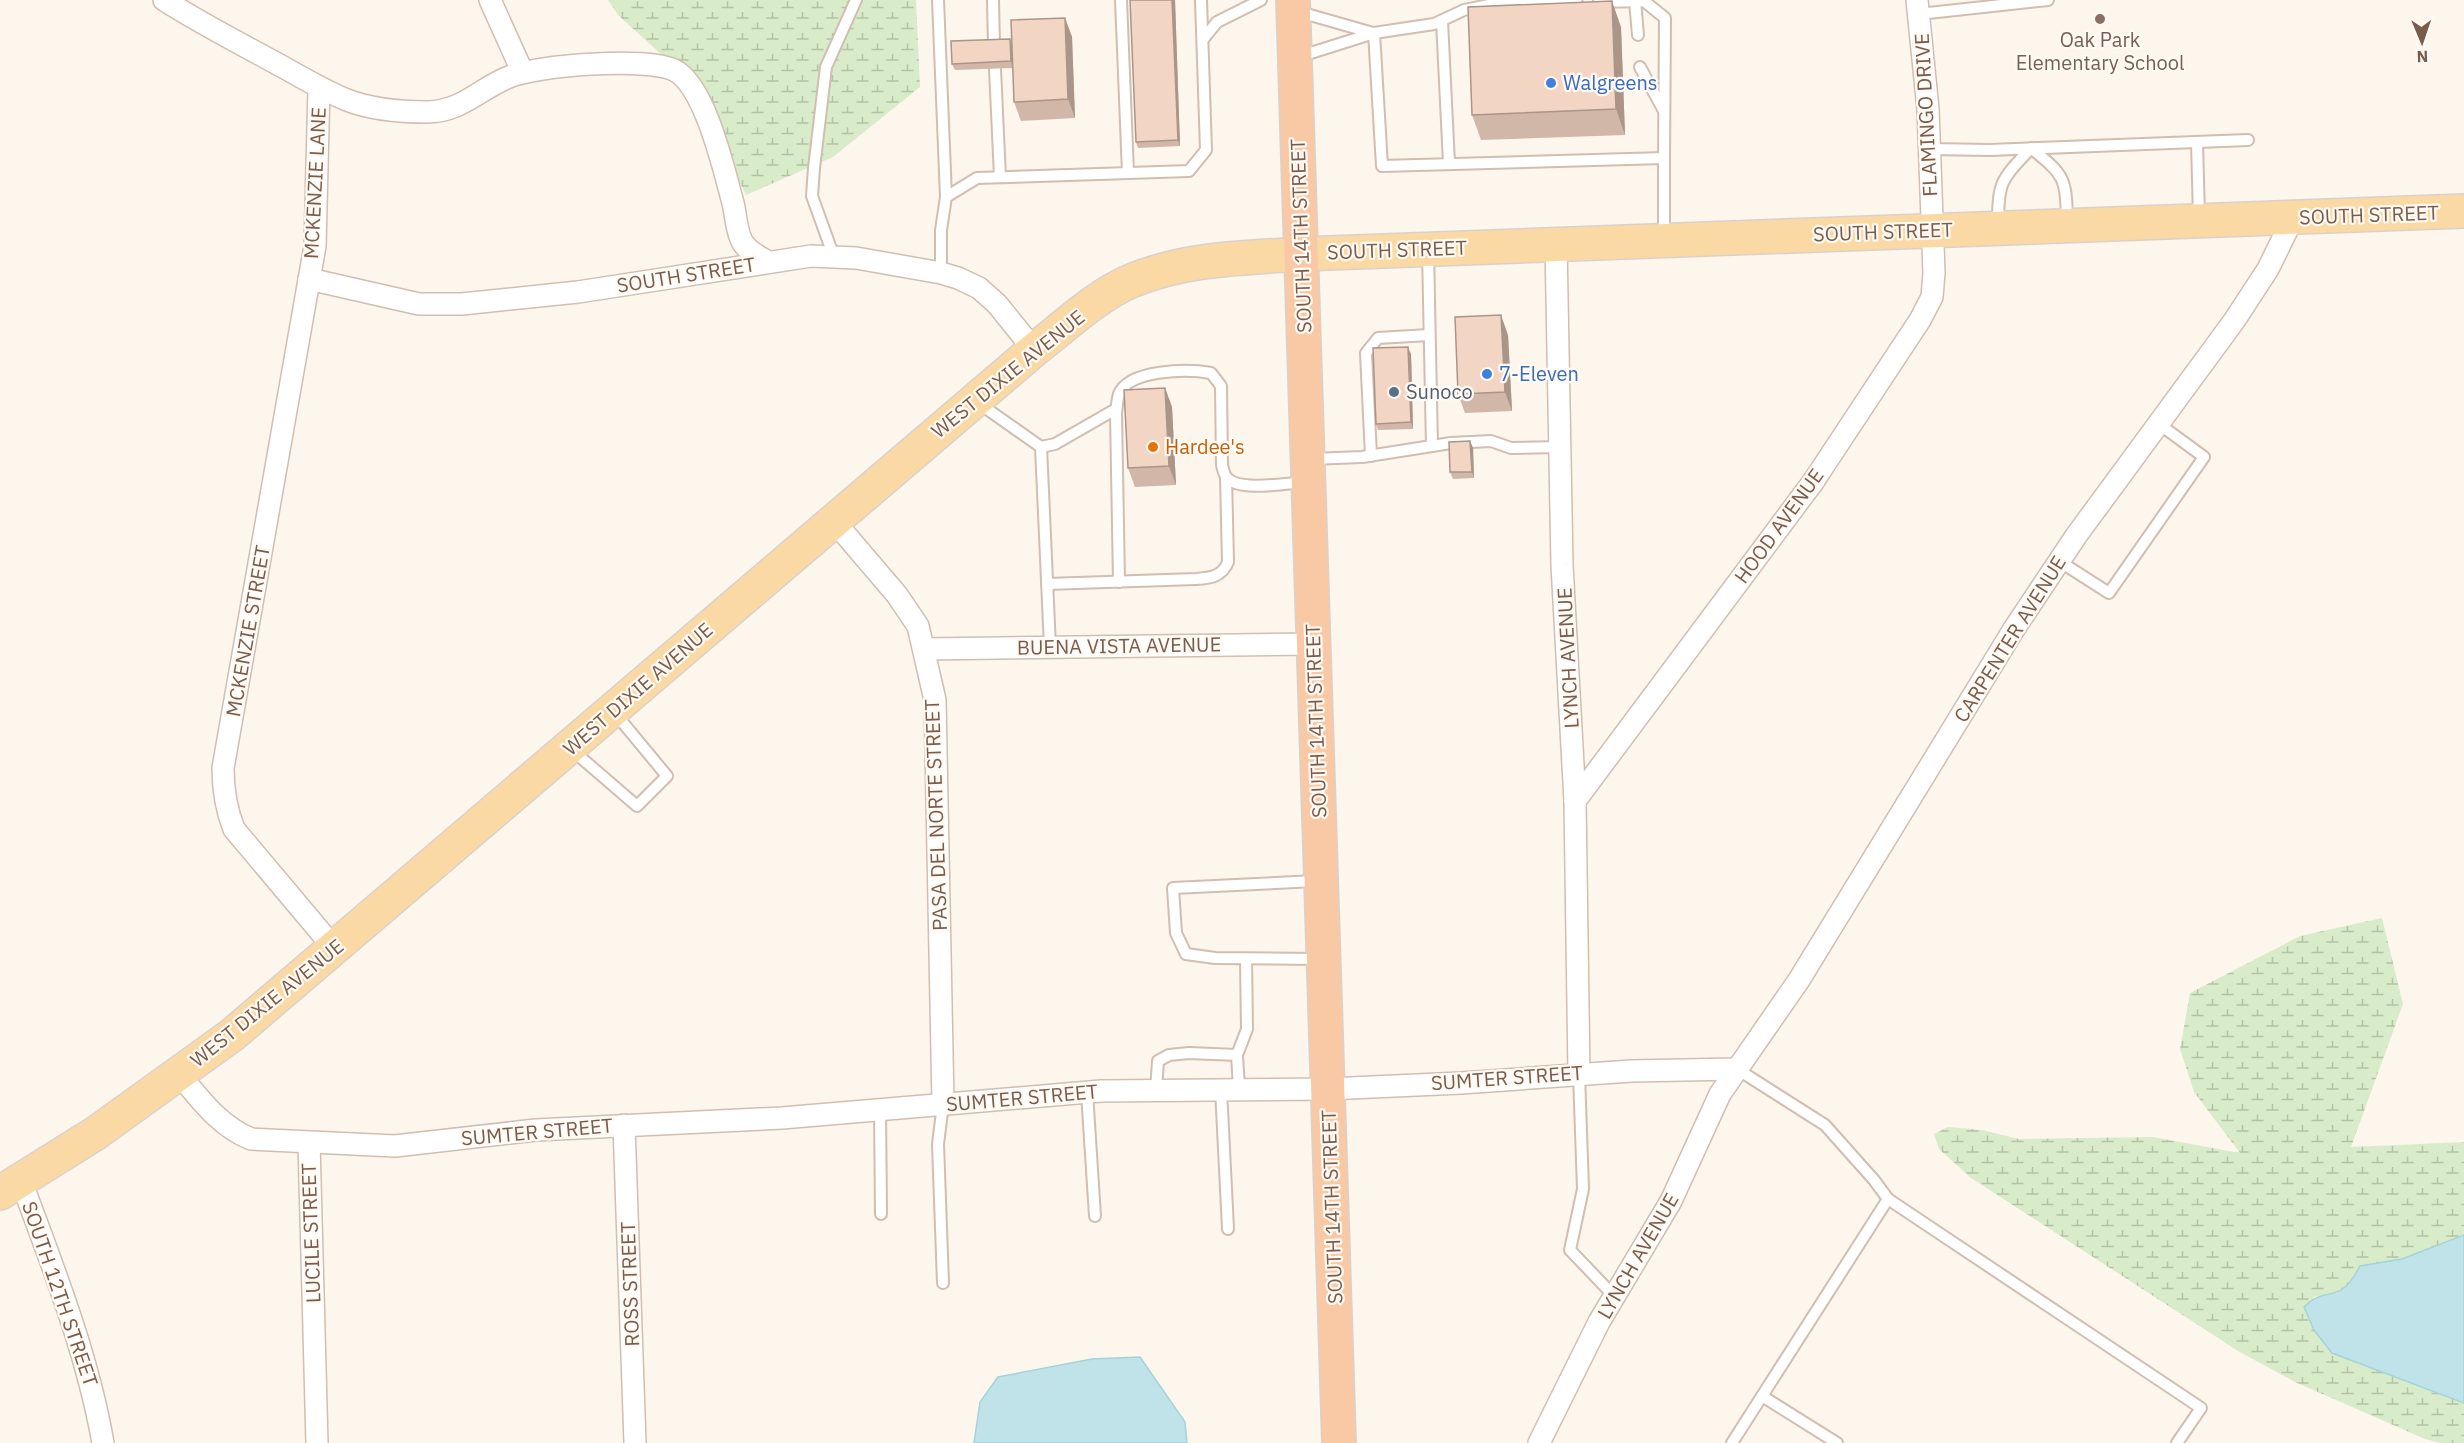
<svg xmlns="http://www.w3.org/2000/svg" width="2464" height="1443" font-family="'IBM Plex Sans',sans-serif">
  <defs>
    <pattern id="wetland-marsh" width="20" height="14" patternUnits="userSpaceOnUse" patternTransform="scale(1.5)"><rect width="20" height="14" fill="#d8ecc9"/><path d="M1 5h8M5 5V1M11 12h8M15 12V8" fill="none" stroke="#b4c2a5"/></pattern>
  </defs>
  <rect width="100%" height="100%" fill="#fdf6ec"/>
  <g fill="url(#wetland-marsh)">
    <path d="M608,0H916L920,87L833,157L746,195L708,115L663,56L618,15Z"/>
    <path d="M2382,918L2403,1004L2351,1147L2464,1142V1235L2402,1259L2360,1266C2346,1291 2341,1293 2313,1297L2371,1366L2464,1403V1443H2440L2425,1439L2295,1382L2238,1351L1971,1178L1939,1149L1934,1134L1948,1127L1982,1130L2019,1139L2153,1137L2240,1153L2194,1092L2180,1049L2190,993L2300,936Z"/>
  </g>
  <g fill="#bfe3e8" stroke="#a5d3da" stroke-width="1.5">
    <path d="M2464,1235V1403L2332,1353L2314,1330L2304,1307C2328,1283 2338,1308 2360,1266L2402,1259Z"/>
    <path d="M1140,1357L1185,1422L1187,1443H974L980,1402L998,1377L1092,1359Z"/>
  </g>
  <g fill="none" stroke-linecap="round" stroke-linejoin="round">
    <defs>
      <g id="service">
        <path d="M938,0L946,197"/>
        <path d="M993,0L994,46"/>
        <path d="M1121,0L1128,173"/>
        <path d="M1635,1L1638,35"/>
        <path d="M1599,2L1644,1L1665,18L1664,158"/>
        <path d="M1296,11L1373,33"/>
        <path d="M1919,14L2048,0"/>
        <path d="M1442,21L1449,163"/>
        <path d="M1374,33L1382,166L1664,158V236"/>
        <path d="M1204,38L1217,22L1261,0"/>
        <path d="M1298,57L1374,33L1434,24L1464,10L1489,5L1577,3"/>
        <path d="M1640,67L1664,111"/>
        <path d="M995,69L1000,177"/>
        <path d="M2197,142L2199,217"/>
        <path d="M1929,149L1990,150L2248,140"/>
        <path d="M1998,225C1998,181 2001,180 2031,148C2065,176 2066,177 2067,222"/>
        <path d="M1428,251L1432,446"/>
        <path d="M834,257L812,196L814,168L826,67L856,0"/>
        <path d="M941,273V230L946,197L977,178L1189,171L1206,150L1201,0"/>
        <path d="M977,402L1041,447L1055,444L1116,409"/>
        <path d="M1041,447L1050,647"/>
        <path d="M1371,456L1366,353L1378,338L1429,335"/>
        <path d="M1311,459L1362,457L1451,443L1491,441L1511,448L1561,447"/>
        <path d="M2059,561L2109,593L2204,457L2159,424"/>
        <path d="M1119,582L1116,413C1117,407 1117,400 1119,394C1129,369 1188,369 1211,373L1221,386L1222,465C1223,469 1224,475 1227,478C1240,492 1287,483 1306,482"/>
        <path d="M1047,584L1196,579C1210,578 1222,577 1228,562L1226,477"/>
        <path d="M572,750L637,806L667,776L614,712"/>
        <path d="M1316,881L1173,888L1176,933L1186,954L1215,958L1321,959"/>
        <path d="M1737,1069L1825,1125L1874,1180L1888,1199L2201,1408L2177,1443"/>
        <path d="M1579,1074L1583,1189L1570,1250L1614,1296"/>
        <path d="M1239,1088L1237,1055L1247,1029L1246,959"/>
        <path d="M1221,1089L1228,1229"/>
        <path d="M1156,1090L1158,1061L1169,1055L1189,1053L1237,1055"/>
        <path d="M1087,1093L1095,1216"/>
        <path d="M943,1104L938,1144L943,1283"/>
        <path d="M880,1110L881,1214"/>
        <path d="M1762,1396L1888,1199"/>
        <path d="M1732,1443L1762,1396L1837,1443"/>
      </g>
      <g id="minor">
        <path d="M164,0C200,23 237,42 274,62C298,75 322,90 347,100C370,109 402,112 427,112C461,112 479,89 509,77C536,65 647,57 674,70C705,85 724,170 733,203C736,215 736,228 741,239C745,250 758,256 768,262"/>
        <path d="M490,0L522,71"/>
        <path d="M319,87L315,246L223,768C223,790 226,809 234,829L334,948"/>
        <path d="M1556,243L1562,565L1575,801L1579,1074"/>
        <path d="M309,279L419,304H462L578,292L811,256L856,258L941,273L958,278L979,288L997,304L1034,350"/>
        <path d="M834,521L897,595L918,626L935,700L943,1104"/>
        <path d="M925,649L1314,644"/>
        <path d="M1575,801L1813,482L1920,320L1932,297L1934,273L1928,109L1917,0"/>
        <path d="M179,1074C201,1100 219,1126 251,1139L395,1146L536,1130L782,1118L1101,1091L1328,1089L1461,1083L1631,1071L1737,1069"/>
        <path d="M624,1125L635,1443"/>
        <path d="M309,1143L317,1443"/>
        <path d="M21,1181C53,1267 87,1352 103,1443"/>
        <path d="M1539,1443L1599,1322L1671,1201L1720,1094L1799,980L2014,629L2076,536L2234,321L2268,269L2293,218"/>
      </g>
      <path id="primary" d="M0,1193L96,1133L232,1035L1034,350C1064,327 1096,296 1131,281C1185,258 1245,258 1302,254L2464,211"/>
      <path id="trunk" d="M1293,0L1339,1443"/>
    </defs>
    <use href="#service" stroke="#d1beb0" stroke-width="14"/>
    <use href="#minor" stroke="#d1beb0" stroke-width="24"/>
    <use href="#primary" stroke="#dad1cd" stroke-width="36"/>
    <use href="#trunk" stroke="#dad1cd" stroke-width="36"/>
    <use href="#service" stroke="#fff" stroke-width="10"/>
    <use href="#minor" stroke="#fff" stroke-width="21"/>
    <use href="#primary" stroke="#fbd9a5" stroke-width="33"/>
    <use href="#trunk" stroke="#f9c8a4" stroke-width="33"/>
  </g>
  <g fill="#d1b7a8">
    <path d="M1130,0H1175L1180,146L1138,148L1136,142Z"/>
    <path d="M1065,18L1072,37L1075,118L1021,121L1014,102L1013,68L955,70L952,64L1012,45Z"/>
    <path d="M1621,27L1625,135L1481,140L1472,115Z"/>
    <path d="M1508,335L1512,411L1465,413L1458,394Z"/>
    <path d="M1411,354L1413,429L1378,430L1376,424Z"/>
    <path d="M1165,388L1172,407L1176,485L1135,487L1128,468Z"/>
    <path d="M1470,441L1473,448L1474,478L1453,479L1450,472Z"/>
  </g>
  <g fill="#aa9588">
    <path d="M1172,0H1175L1180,146L1178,140Z"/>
    <path d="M1612,1L1621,27L1625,135L1616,109Z"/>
    <path d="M1065,18L1072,37L1075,118L1068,99Z"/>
    <path d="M1010,39L1012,45L1013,68L1011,61Z"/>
    <path d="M1501,315L1508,335L1512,411L1505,392Z"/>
    <path d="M1408,347L1411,354L1413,429L1411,422Z"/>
    <path d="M1165,388L1172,407L1176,485L1169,466Z"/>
    <path d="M1470,441L1473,448L1474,478L1472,472Z"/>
  </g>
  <g fill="#f3d5c3" stroke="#aa9588" stroke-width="1.5">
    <path d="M1130,0H1172L1178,140L1136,142Z"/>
    <path d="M1612,1L1616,109L1472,115L1468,7Z"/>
    <path d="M1065,18L1068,99L1014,102L1011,20Z"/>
    <path d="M1010,39L1011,61L952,64L951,41Z"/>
    <path d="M1501,315L1505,392L1458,394L1455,317Z"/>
    <path d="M1408,347L1411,422L1376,424L1373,348Z"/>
    <path d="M1165,388L1169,466L1128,468L1124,390Z"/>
    <path d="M1470,441L1472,472H1450L1449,442Z"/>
  </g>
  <circle fill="#8d6e63" stroke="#fffaf3" stroke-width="2" cx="2100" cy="19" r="6"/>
  <g fill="#3f7fe0" stroke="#fffaf3" stroke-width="2">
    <circle cx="1551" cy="83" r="6"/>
    <circle cx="1487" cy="374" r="6"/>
  </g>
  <circle fill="#5c6f8a" stroke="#fffaf3" stroke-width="2" cx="1394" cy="392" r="6"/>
  <circle fill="#e8710a" stroke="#fffaf3" stroke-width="2" cx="1153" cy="447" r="6"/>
  <g text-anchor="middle" stroke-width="4.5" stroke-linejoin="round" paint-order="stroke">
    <g font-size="20" fill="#785e54" stroke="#fffaf3">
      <text x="2100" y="47">Oak Park<tspan x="2100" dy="23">Elementary School</tspan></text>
    </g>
    <g font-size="20" fill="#366cbe" stroke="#fffaf3" text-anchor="start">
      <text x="1563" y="90">Walgreens</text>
      <text x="1499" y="381">7-Eleven</text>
    </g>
    <g font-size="20" fill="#7a5c4d" stroke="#fffaf3">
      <text transform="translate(1926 115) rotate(-93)" y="7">FLAMINGO DRIVE</text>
      <text transform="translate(315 183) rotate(-87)" y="7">MCKENZIE LANE</text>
      <text transform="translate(2369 215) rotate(-2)" y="7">SOUTH STREET</text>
      <text transform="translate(1883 232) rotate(-2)" y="7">SOUTH STREET</text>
      <text transform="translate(1301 236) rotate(-92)" y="7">SOUTH 14TH STREET</text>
      <text transform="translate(1397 250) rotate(-2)" y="7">SOUTH STREET</text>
      <text transform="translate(686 275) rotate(-9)" y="7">SOUTH STREET</text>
      <text transform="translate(1008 374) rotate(-39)" y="7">WEST DIXIE AVENUE</text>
      <text transform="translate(1779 526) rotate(-54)" y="7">HOOD AVENUE</text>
      <text transform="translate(248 631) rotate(-80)" y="7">MCKENZIE STREET</text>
      <text transform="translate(2010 639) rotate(-58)" y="7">CARPENTER AVENUE</text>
      <text transform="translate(1119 646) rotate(-1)" y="7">BUENA VISTA AVENUE</text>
      <text transform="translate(1568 658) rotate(-93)" y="7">LYNCH AVENUE</text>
      <text transform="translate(638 689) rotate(-41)" y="7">WEST DIXIE AVENUE</text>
      <text transform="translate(1316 721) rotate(-92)" y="7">SOUTH 14TH STREET</text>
      <text transform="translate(936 815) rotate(-92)" y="7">PASA DEL NORTE STREET</text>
      <text transform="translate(267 1003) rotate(-39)" y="7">WEST DIXIE AVENUE</text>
      <text transform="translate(1507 1078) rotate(-4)" y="7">SUMTER STREET</text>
      <text transform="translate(1022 1098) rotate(-5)" y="7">SUMTER STREET</text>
      <text transform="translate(537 1132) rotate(-5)" y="7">SUMTER STREET</text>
      <text transform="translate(1332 1207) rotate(-92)" y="7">SOUTH 14TH STREET</text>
      <text transform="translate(311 1233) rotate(-92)" y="7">LUCILE STREET</text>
      <text transform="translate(1638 1256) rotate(-60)" y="7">LYNCH AVENUE</text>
      <text transform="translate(630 1284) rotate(-92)" y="7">ROSS STREET</text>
      <text transform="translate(60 1294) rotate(71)" y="7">SOUTH 12TH STREET</text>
    </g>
    <g font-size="20" fill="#4e5e75" stroke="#fffaf3" text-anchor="start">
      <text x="1406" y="399">Sunoco</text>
    </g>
    <g font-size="20" fill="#c56008" stroke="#fffaf3" text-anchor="start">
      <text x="1165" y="454">Hardee's</text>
    </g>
  </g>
  <g transform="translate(2422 42) rotate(178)" stroke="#fffaf3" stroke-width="4.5" paint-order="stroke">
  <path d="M0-4.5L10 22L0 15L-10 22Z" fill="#7a5c4d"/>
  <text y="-9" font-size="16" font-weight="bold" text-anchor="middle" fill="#7a5c4d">N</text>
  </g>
</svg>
